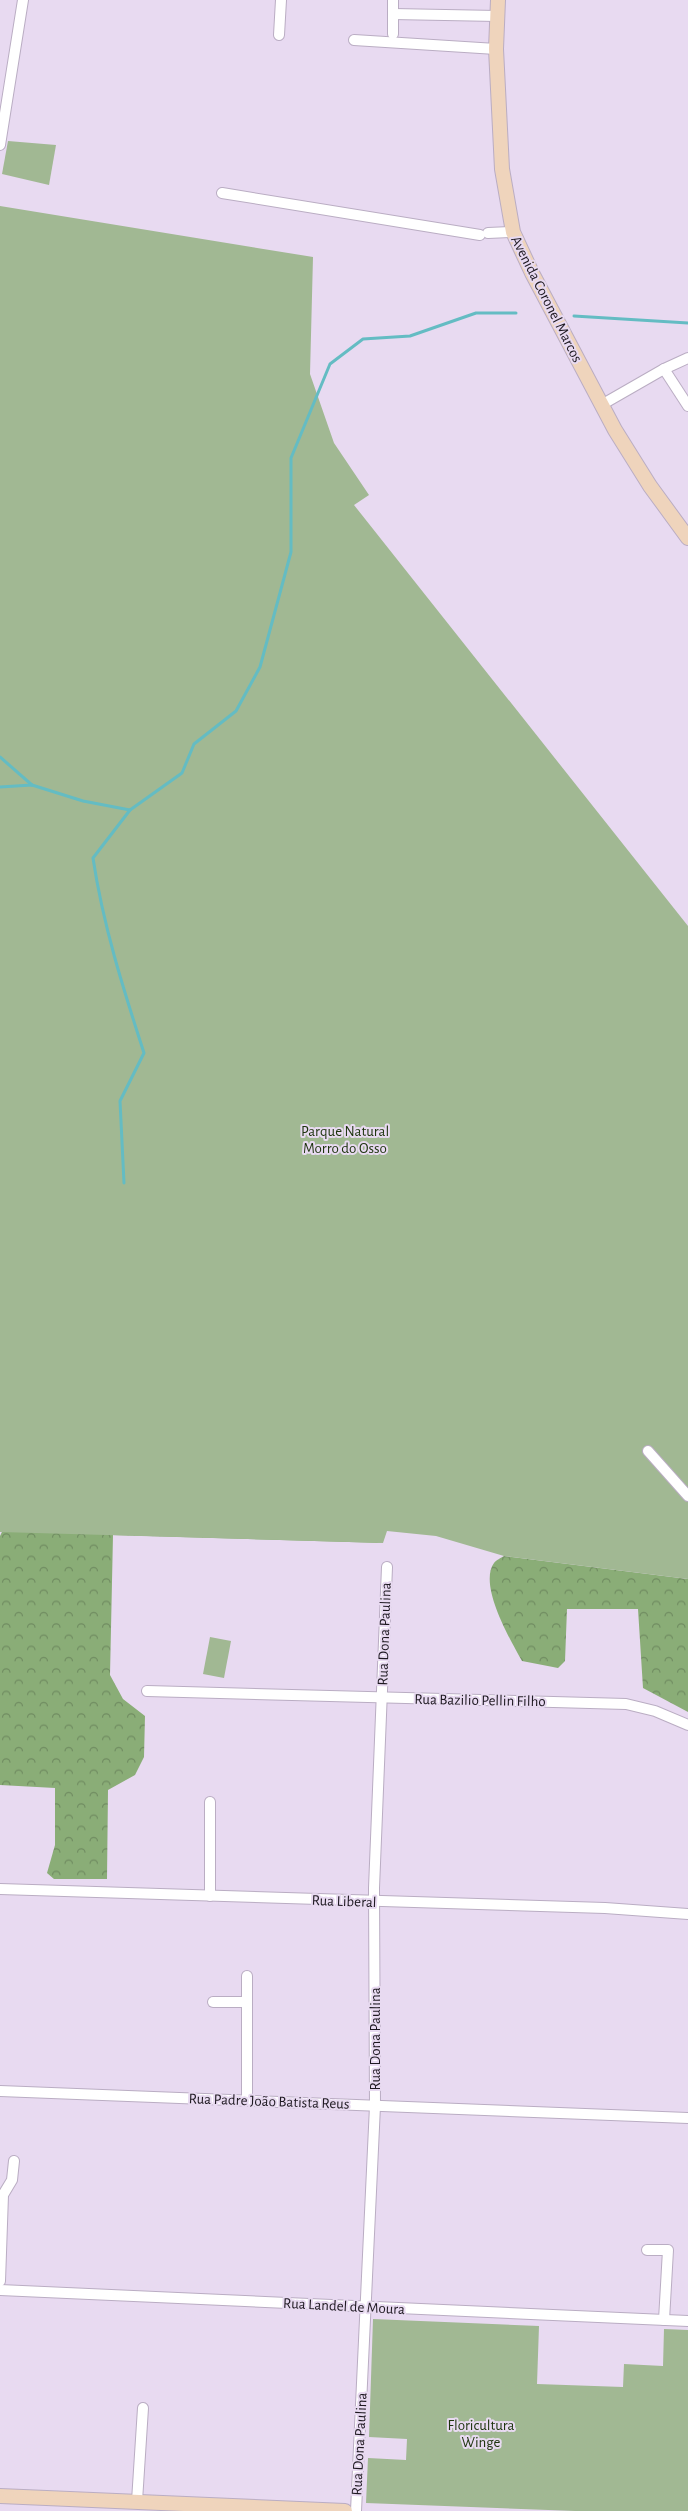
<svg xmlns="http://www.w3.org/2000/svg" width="688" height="2511" font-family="'Alegreya Sans',sans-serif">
  <defs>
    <pattern id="forest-crowns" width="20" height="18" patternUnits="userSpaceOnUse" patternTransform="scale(1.25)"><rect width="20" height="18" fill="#8aad77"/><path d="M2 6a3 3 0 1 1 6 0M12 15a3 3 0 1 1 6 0" fill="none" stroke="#708c61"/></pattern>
  </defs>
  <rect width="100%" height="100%" fill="#e8daf1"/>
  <g fill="url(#forest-crowns)">
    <path d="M24,1486L383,1543L113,1535L110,1675L123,1699L145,1716L144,1757L135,1775L108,1790L107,1879H54L47,1873L55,1845V1788L0,1785V1536Z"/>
    <path d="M504,1556L688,1579V1712L643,1688L638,1609H567L565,1661L558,1668L522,1661C511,1641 478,1585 494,1563C496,1560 501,1558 504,1556Z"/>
  </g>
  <g fill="#a1b893">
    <path d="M8,141L56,145L49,185L2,174Z"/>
    <path d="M0,206L313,257L310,374L334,443L369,495L354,505L688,926V1579L504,1556L436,1536L387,1531L383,1543L0,1532Z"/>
    <path d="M210,1637L231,1641L224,1678L203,1674Z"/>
    <path d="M373,2319L539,2326L537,2384L623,2387L624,2364L663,2366L664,2329L688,2330V2511H575L366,2503L368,2458L406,2460L407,2439L369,2437Z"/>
  </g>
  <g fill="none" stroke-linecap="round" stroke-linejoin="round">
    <g stroke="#64bcc3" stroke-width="3">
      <path d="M574,316L688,323"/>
      <path d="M0,757L32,785"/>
      <path d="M0,787L32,785L83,801L130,810L182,773L194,744L236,711L260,667L291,552V458L330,364L363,339L410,336L476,313H516"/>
      <path d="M124,1183L120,1101L144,1053C123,988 103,925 93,858L130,810"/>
    </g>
    <defs>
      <g id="street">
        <path d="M393,0V34"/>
        <path d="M393,14L497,16"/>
        <path d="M279,35L281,0"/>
        <path d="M354,40L496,49"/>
        <path d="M0,145L23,0"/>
        <path d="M222,193L480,235"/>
        <path d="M488,233L513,232"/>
        <path d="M664,369L688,406"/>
        <path d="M603,404L664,369L688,358"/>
        <path d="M648,1451L688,1496"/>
        <path d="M147,1691L626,1704L655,1711L688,1725"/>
        <path d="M0,1889L605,1908L688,1914"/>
        <path d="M210,1896V1802"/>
        <path d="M247,1976V2101"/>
        <path d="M213,2002H247"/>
        <path d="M0,2091L688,2118"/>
        <path d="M647,2250H668L664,2320"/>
        <path d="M0,2281L3,2195L12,2180L14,2161"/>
        <path d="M0,2290L688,2321"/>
        <path d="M137,2501L143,2408"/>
        <path d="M356,2511L375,2106L374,1888L387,1567"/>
      </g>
      <g id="secondary">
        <path d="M498,0L496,49L502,169L513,232L532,273L615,430L650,486L688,538"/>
        <path d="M0,2496L345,2511"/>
      </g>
    </defs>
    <use href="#street" stroke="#baadc3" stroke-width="12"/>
    <use href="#secondary" stroke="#baadc3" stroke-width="16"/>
    <use href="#street" stroke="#fff" stroke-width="10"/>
    <use href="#secondary" stroke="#efd4bc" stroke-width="14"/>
  </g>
  <g text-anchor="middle" stroke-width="4" stroke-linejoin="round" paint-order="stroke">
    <g font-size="15" fill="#1e1921" stroke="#e8daf1">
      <text transform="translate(547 299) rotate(63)" y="5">Avenida Coronel Marcos</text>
      <text transform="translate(384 1634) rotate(-88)" y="5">Rua Dona Paulina</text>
      <text transform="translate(480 1700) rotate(1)" y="5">Rua Bazilio Pellin Filho</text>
      <text transform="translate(344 1901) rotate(2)" y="5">Rua Liberal</text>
      <text transform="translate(375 2039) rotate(-90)" y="5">Rua Dona Paulina</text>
      <text transform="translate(269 2101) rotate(2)" y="5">Rua Padre João Batista Reus</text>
      <text transform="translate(344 2306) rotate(3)" y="5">Rua Landel de Moura</text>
      <text transform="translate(359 2444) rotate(-87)" y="5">Rua Dona Paulina</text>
    </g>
    <g font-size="15" fill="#1c330c" stroke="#e8daf1">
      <text x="345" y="1136">Parque Natural<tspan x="345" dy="17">Morro do Osso</tspan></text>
      <text x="481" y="2430">Floricultura<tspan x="481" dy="17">Winge</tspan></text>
    </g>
  </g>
</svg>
